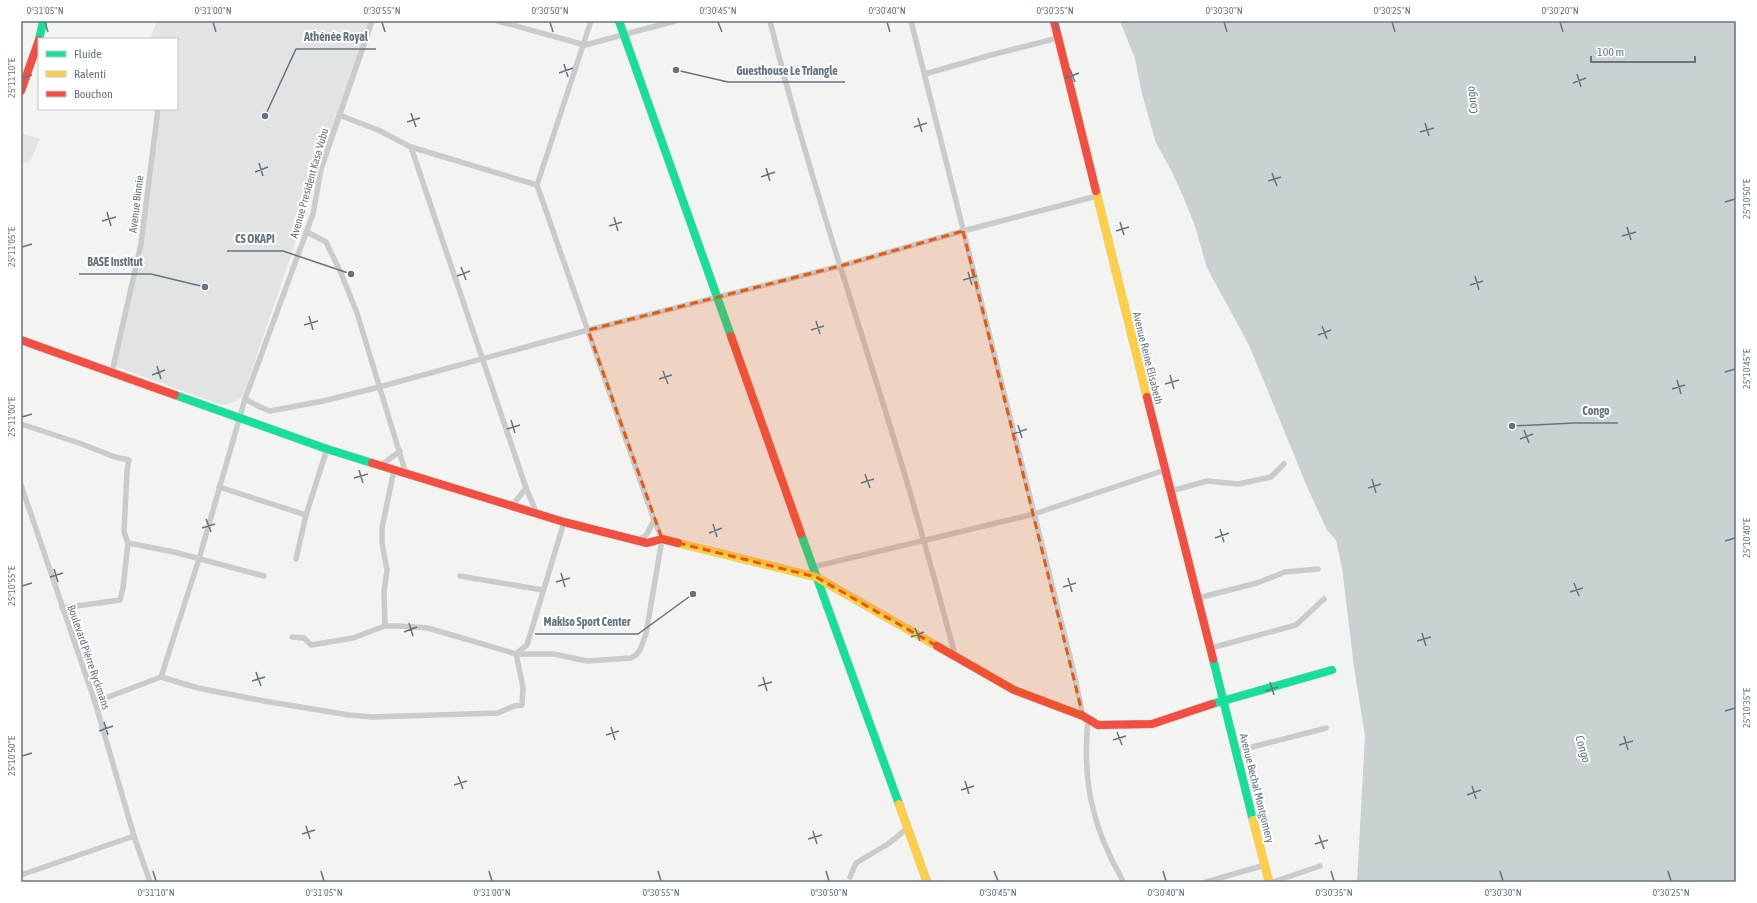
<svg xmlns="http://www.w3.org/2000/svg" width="1757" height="903" font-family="'Asap Condensed',sans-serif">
  <rect width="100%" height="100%" fill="#f3f3f2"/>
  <path fill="#e2e3e3" d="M157,21H371L243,396L235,402L222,405L114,366L151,179L158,109H177V39H150Z"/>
  <path fill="#e3e6e0" d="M21,133L40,139L30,162L21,161Z"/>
  <path fill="#c9d1d3" d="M1120,21H1736V882H1357L1365,736L1354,667L1342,568L1336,540L1327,530L1308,489L1249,345L1207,268L1195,226L1183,196L1171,170L1156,143L1142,94L1135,59Z"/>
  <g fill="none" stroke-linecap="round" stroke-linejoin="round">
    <defs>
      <g id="fast">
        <path d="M619,21L731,336"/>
        <path d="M39,39L43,23L42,21"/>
        <path d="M175,395L327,449L372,463"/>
        <path d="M801,534L899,804"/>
        <path d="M1213,659L1253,820"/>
        <path d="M1212,704L1332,670"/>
      </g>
      <g id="slow">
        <path d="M1096,191L1147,397"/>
        <path d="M678,543L816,577L937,646"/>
        <path d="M899,804L927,882"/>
        <path d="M1253,820L1269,882"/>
      </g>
      <g id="jam">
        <path d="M1054,21L1096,191"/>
        <path d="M21,91L39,40"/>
        <path d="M731,336L801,534"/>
        <path d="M21,340L175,395"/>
        <path d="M1147,397L1213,659"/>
        <path d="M372,463L564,522L647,543L662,539L678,543"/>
        <path d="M937,646L1014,690L1083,716L1098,725L1152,724L1212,704"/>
      </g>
    </defs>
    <use href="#fast" stroke="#d0d1d1" stroke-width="9"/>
    <use href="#slow" stroke="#d0d1d1" stroke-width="9"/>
    <use href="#jam" stroke="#d0d1d1" stroke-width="9"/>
    <g stroke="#c9cbcc" stroke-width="5.5">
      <path d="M498,21L585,45L675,21"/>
      <path d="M770,21C808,174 859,322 904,472C922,533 939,594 955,655"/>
      <path d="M911,21L1074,673L1083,716"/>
      <path d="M925,74L991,55L1058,38"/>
      <path d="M339,115L378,130L411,147L537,185"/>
      <path d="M411,147L526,488L537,514"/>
      <path d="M307,232L326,242L341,273L357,313L406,474"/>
      <path d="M112,372L141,244L158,109"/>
      <path d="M245,399L260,407L270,411L323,401L379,387L588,330L840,266L963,231L1097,196"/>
      <path d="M21,424L79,443L115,457L129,460L127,471L124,532L128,543L123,588L120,600L62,608"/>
      <path d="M380,466L400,451"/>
      <path d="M21,485L95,702L134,836L150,882"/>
      <path d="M219,487L306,515"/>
      <path d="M1171,491L1207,481L1238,484L1271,477L1284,464"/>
      <path d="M512,506L526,488"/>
      <path d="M638,541L647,534L654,520"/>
      <path d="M128,543L174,552L264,576"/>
      <path d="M296,559L306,515L327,449"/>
      <path d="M813,567L1034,514L1165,470"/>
      <path d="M460,576L543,590"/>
      <path d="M1198,598L1257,583L1285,572L1318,569"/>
      <path d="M385,626L384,592L387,570L382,543V528L394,470"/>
      <path d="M292,637L304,638L311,645L353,638L385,626H399L428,628L516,654H554L587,661L631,658L636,655L640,650L646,634L662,539L654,520L537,185L591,21"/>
      <path d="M1211,648L1296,625L1324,599"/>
      <path d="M516,654L527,645L564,522"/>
      <path d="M161,677L199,559L245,399L313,214L321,169L372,21"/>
      <path d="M95,702L161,677L198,688L264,701L349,715L372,717L498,713L514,706L522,705L523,687L516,654"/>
      <path d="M1088,720C1082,780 1092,827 1122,879"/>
      <path d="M1237,751L1326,728"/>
      <path d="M21,875L134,836"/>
      <path d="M850,877L856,863L888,844L908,828"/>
      <path d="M1206,882L1265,865"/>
      <path d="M1273,882L1320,866"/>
    </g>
    <use href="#fast" stroke="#16e098" stroke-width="8"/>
    <use href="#slow" stroke="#ffcf43" stroke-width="8"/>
    <use href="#jam" stroke="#f24e42" stroke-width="8"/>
  </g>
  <path fill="#e8590c" fill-opacity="0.2" stroke="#e8590c" stroke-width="3" stroke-dasharray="8 5" stroke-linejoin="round" d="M963,231L1083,716L1014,690L816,577L662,539L588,330L840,266Z"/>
  <path fill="none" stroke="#657580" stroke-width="1.5" d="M45,22L48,32M213,22L216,32M382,22L385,32M550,22L553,32M718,22L722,32M887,22L890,32M1055,22L1058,32M1224,22L1227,32M1392,22L1395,32M1560,22L1563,32M564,64L568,77M1070,69L1075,82M559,73L573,68M1577,74L1581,87M22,78L32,75M1066,78L1079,73M1573,83L1586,78M411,113L416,127M918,118L922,132M407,122L420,118M1425,123L1429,136M914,127L927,123M1420,132L1434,128M259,163L263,176M766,168L770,181M255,172L268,167M1272,173L1277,186M761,177L775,172M1268,181L1281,177M1725,202L1735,199M107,212L111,226M614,217L618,231M102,221L116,217M1120,222L1124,235M609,226L622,222M1627,227L1631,240M1116,231L1129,227M1622,236L1636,232M22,247L32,244M461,267L466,280M968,272L972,285M457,276L470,271M1475,276L1479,290M963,280L977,276M1470,285L1483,281M309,316L313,330M816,321L820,334M304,325L318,321M1322,326L1327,339M811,330L824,326M1318,335L1331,330M157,366L161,379M663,371L668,384M1725,372L1735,369M152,375L165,370M1170,375L1174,389M659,379L672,375M1677,380L1681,394M1165,384L1179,380M1672,389L1685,385M22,417L32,414M511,420L515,433M1018,425L1022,438M507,429L520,425M1524,430L1529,443M1013,434L1027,429M1520,439L1533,434M359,470L363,483M865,474L870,488M354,478L368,474M1372,479L1376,493M861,483L874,479M1368,488L1381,484M206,519L211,532M713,524L717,537M202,528L215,524M1220,529L1224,542M709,533L722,528M1215,538L1229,533M1725,541L1735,538M54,569L58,582M561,573L565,587M50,577L63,573M1068,578L1072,592M556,582L570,578M1574,583L1579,596M22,586L32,583M1063,587L1076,583M1570,592L1583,588M409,623L413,636M915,628L920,641M404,632L417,627M1422,633L1426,646M911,637L924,632M1417,641L1431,637M256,672L261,686M763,677L767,691M252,681L265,677M1270,682L1274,695M758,686L772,682M1265,691L1278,687M1725,711L1735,708M104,722L108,735M611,727L615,740M99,731L113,726M1117,732L1122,745M606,735L619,731M1624,736L1628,750M1113,740L1126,736M1619,745L1633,741M22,756L32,753M458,776L463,789M965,781L969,794M454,785L467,781M1472,786L1476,799M961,790L974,786M1467,795L1481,790M306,826L310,839M813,831L817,844M302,834L315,830M1319,835L1324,849M808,839L822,835M1315,844L1328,840M153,871L156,881M321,871L324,881M489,871L492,881M658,871L661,881M826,871L829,881M994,871L998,881M1163,871L1166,881M1331,871L1334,881M1500,871L1503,881M1668,871L1671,881"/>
  <g text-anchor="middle" stroke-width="4" stroke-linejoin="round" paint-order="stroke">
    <g font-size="11" fill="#657580" stroke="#fff">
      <text transform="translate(309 183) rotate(-74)" y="4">Avenue President Kasa Vubu</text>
      <text transform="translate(136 204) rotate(-83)" y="4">Avenue Binnie</text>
      <text transform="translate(1148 358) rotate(76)" y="4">Avenue Reine Elisabeth</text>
      <text transform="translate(89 657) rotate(71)" y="4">Boulevard Piérre Ryckmans</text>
      <text transform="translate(1257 788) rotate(76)" y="4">Avenue Bechal Montgomery</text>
    </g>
    <g font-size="12" font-style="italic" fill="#61777d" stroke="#fff">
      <text transform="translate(1472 100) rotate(-97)" y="4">Congo</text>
      <text transform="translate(1583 749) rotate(74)" y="4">Congo</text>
    </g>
  </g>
  <path fill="none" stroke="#657580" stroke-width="1.5" d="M265 116L296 49H376M676 70L728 82H845M351 274L283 251H227M205 287L151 274H79M1512 426L1574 423H1618M693 594L638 634H535"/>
  <g fill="#657580" stroke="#fff" stroke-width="1.5">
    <circle cx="265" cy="116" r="4"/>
    <circle cx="676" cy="70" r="4"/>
    <circle cx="351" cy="274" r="4"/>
    <circle cx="205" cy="287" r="4"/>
    <circle cx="1512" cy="426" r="4"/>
    <circle cx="693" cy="594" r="4"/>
  </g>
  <g font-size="12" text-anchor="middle" font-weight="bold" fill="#657580" stroke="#fff" stroke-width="4" stroke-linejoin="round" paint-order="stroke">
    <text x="336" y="41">Athénée Royal</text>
    <text x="787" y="75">Guesthouse Le Triangle</text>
    <text x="255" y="243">CS OKAPI</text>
    <text x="115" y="266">BASE Institut</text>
    <text x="1596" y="415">Congo</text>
    <text x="587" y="626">Makiso Sport Center</text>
  </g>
  <rect width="1757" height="903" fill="none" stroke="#ffffff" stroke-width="44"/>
  <rect x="38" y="38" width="140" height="72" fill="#ffffff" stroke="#c1c8cc"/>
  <rect x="46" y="51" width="20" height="6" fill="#16e098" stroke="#c1c8cc"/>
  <text x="74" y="58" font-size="12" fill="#657580">Fluide</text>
  <rect x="46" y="71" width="20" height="6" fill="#ffcf43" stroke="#c1c8cc"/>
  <text x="74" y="78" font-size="12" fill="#657580">Ralenti</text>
  <rect x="46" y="91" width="20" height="6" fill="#f24e42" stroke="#c1c8cc"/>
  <text x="74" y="98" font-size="12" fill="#657580">Bouchon</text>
  <path d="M1591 56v6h104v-6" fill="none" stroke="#657580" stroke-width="2"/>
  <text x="1597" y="56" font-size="12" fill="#657580" stroke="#ffffff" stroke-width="3" paint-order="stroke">100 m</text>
  <rect x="22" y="22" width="1713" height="859" fill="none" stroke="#657580" stroke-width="1.5"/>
  <g font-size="10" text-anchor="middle" fill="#657580">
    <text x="45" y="14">0°31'05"N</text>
    <text x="213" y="14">0°31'00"N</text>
    <text x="382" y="14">0°30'55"N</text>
    <text x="550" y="14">0°30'50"N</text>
    <text x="718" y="14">0°30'45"N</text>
    <text x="887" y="14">0°30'40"N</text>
    <text x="1055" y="14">0°30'35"N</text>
    <text x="1224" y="14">0°30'30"N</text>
    <text x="1392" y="14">0°30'25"N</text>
    <text x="1560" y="14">0°30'20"N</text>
    <text transform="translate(11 78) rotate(-90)" y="4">25°11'10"E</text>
    <text transform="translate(1746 199) rotate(-90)" y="4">25°10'50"E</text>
    <text transform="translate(11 247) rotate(-90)" y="4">25°11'05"E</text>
    <text transform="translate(1746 369) rotate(-90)" y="4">25°10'45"E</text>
    <text transform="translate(11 417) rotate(-90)" y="4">25°11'00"E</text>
    <text transform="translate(1746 538) rotate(-90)" y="4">25°10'40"E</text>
    <text transform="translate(11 586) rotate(-90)" y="4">25°10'55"E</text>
    <text transform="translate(1746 708) rotate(-90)" y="4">25°10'35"E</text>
    <text transform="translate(11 756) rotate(-90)" y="4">25°10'50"E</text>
    <text x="156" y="896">0°31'10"N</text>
    <text x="324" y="896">0°31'05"N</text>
    <text x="492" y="896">0°31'00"N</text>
    <text x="661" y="896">0°30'55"N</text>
    <text x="829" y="896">0°30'50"N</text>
    <text x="998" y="896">0°30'45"N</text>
    <text x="1166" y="896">0°30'40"N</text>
    <text x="1334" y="896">0°30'35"N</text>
    <text x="1503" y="896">0°30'30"N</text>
    <text x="1671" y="896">0°30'25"N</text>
  </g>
</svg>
